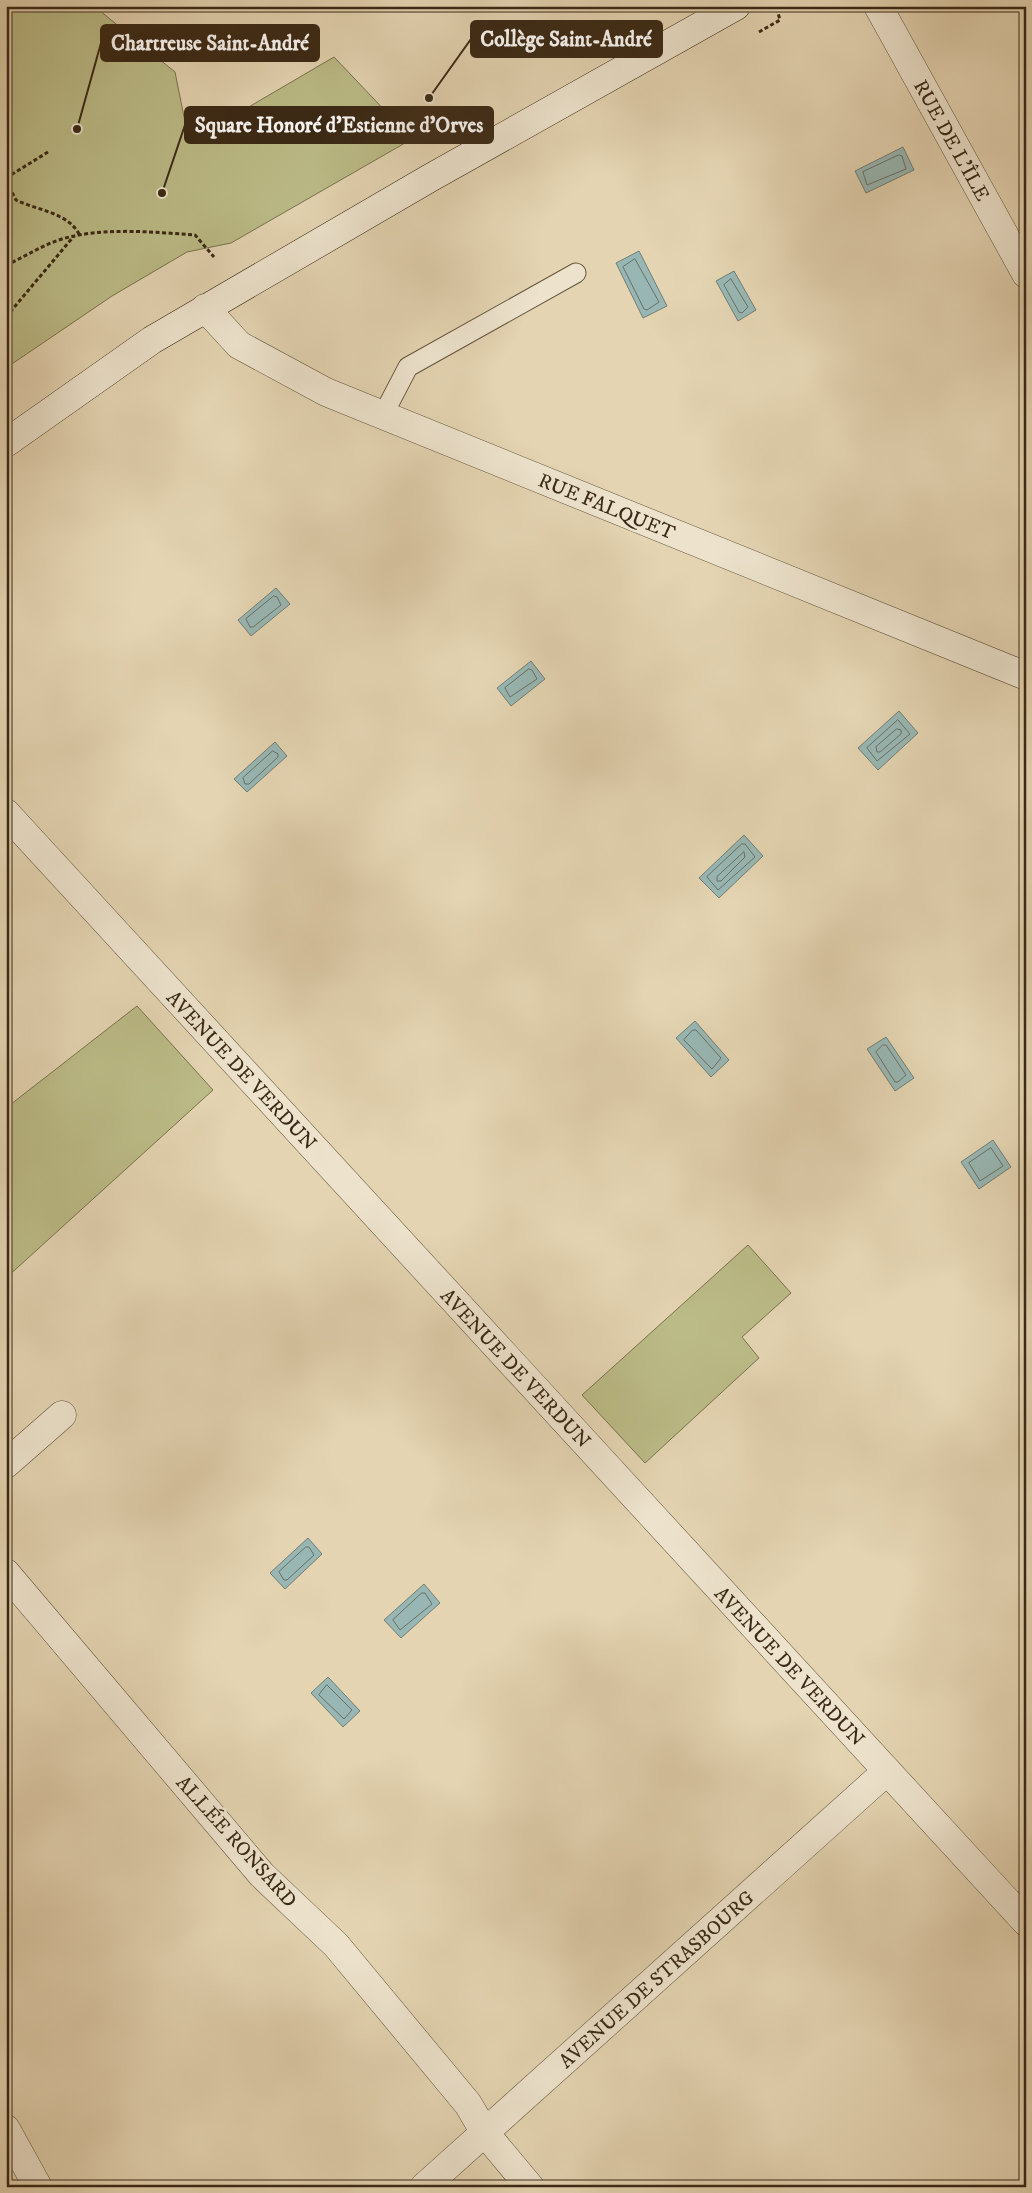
<svg xmlns="http://www.w3.org/2000/svg" width="1032" height="2193" font-family="'IM FELL DW Pica',serif">
  <rect width="100%" height="100%" fill="#e4d4b2"/>
  <filter id="stains"><feTurbulence type="fractalNoise" baseFrequency=".004" numOctaves="4"/><feColorMatrix values="0 0 0 0 .2 0 0 0 0 .09 0 0 0 0 .02 0 0 0 .5 -.17"/></filter>
  <radialGradient id="worn" r=".72"><stop offset=".6" stop-color="#630" stop-opacity="0"/><stop offset="1" stop-color="#630" stop-opacity=".3"/></radialGradient>
  <g fill="#bbbb87" stroke="#7a724e">
    <path d="M6,6H94L175,72L189,142L334,57L412,139L231,243L187,252L112,296L6,368Z"/>
    <path d="M137,1006L213,1090L6,1278V1108Z"/>
    <path d="M748,1245L791,1293L742,1337L759,1358L645,1463L582,1395Z"/>
  </g>
  <g fill="#98b7b4" stroke="#727e75">
    <path d="M903,147L914,170L866,193L855,171Z"/>
    <path d="M639,251L667,306L643,318L616,263Z"/>
    <path d="M734,271L756,310L738,321L716,281Z"/>
    <path d="M276,588L290,604L251,636L238,620Z"/>
    <path d="M531,661L545,679L511,706L497,688Z"/>
    <path d="M899,711L918,733L878,770L858,748Z"/>
    <path d="M275,742L287,756L247,792L234,779Z"/>
    <path d="M744,835L763,856L719,898L699,878Z"/>
    <path d="M695,1021L729,1060L711,1077L676,1038Z"/>
    <path d="M886,1037L914,1078L895,1091L867,1049Z"/>
    <path d="M993,1140L1011,1167L979,1189L961,1162Z"/>
    <path d="M308,1538L322,1554L285,1589L270,1573Z"/>
    <path d="M424,1584L440,1603L401,1638L384,1620Z"/>
    <path d="M328,1677L360,1711L343,1727L311,1693Z"/>
  </g>
  <g fill="none" stroke-linecap="round" stroke-linejoin="round">
    <g stroke="#697065" stroke-width="1">
      <path d="M899,155L902,156L906,169L867,185L863,172Z"/>
      <path d="M635,259L659,302L647,310L644,309L623,267Z"/>
      <path d="M731,279L748,307L742,313L739,312L724,285Z"/>
      <path d="M274,596L277,597L281,605L253,627H250L246,619Z"/>
      <path d="M529,669L532,670L537,679L510,697L505,688Z"/>
      <path d="M898,720L910,734L877,761L867,748Z"/>
      <path d="M897,729L901,730V734L880,752H877L876,747Z"/>
      <path d="M273,751L278,754V757L249,784H245L243,778Z"/>
      <path d="M742,844H745L755,857L718,890L707,877Z"/>
      <path d="M744,852L745,857L721,881H717V877Z"/>
      <path d="M693,1030H696L721,1058L712,1069L684,1040Z"/>
      <path d="M883,1045H886L906,1075L898,1082H895L876,1052Z"/>
      <path d="M991,1148L1003,1166L980,1181L969,1163Z"/>
      <path d="M306,1547H309L314,1555L287,1580H284L279,1572Z"/>
      <path d="M422,1593H425L432,1604L400,1630L393,1620Z"/>
      <path d="M327,1685L352,1710L344,1719L319,1695Z"/>
    </g>
    <defs>
      <path id="service" d="M383,415L408,367L576,273"/>
      <g id="minor">
        <path d="M878,6L1026,274"/>
        <path d="M205,308L239,345L326,392L1026,676"/>
        <path d="M6,1464L62,1415"/>
        <path d="M6,1573L262,1875L336,1945L468,2104L485,2133L530,2187"/>
        <path d="M6,2129L38,2187"/>
        <path d="M424,2187L887,1771"/>
      </g>
      <path id="tertiary" d="M6,813L1026,1922"/>
      <path id="secondary" d="M6,443L152,340L430,178L736,6"/>
    </defs>
    <use href="#service" stroke="#64543d" stroke-width="21"/>
    <use href="#minor" stroke="#64543d" stroke-width="29"/>
    <use href="#tertiary" stroke="#64543d" stroke-width="29"/>
    <use href="#secondary" stroke="#3a2916" stroke-width="29"/>
    <g stroke="#3a2916" stroke-width="3" stroke-dasharray="4 2.5" stroke-linecap="butt">
      <path d="M759,32L780,20L776,6"/>
      <path d="M6,178L48,152"/>
      <path d="M6,181L16,200C37,210 68,213 79,234"/>
      <path d="M6,265C25,257 42,245 62,239C103,227 152,232 195,235L214,257"/>
      <path d="M6,317L74,236"/>
    </g>
    <use href="#service" stroke="#ede3cd" stroke-width="19"/>
    <use href="#minor" stroke="#ede3cd" stroke-width="28"/>
    <use href="#tertiary" stroke="#ede3cd" stroke-width="28"/>
    <use href="#secondary" stroke="#ede3cd" stroke-width="28"/>
  </g>
  <g text-anchor="middle" stroke-width="5" stroke-linejoin="round" paint-order="stroke">
    <g font-size="20" fill="#3a2916" stroke="#ede3cd">
      <text transform="translate(952 140) rotate(61)" y="7">RUE DE L'ÎLE</text>
      <text transform="translate(607 506) rotate(22)" y="7">RUE FALQUET</text>
      <text transform="translate(242 1070) rotate(47)" y="7">AVENUE DE VERDUN</text>
      <text transform="translate(516 1368) rotate(47)" y="7">AVENUE DE VERDUN</text>
      <text transform="translate(790 1666) rotate(47)" y="7">AVENUE DE VERDUN</text>
      <text transform="translate(237 1841) rotate(48)" y="7">ALLÉE RONSARD</text>
      <text transform="translate(656 1979) rotate(-42)" y="7">AVENUE DE STRASBOURG</text>
    </g>
  </g>
  <path fill="none" stroke="#3a2916" stroke-width="2" d="M429 98L471 39M77 129L101 43M162 193L185 125"/>
  <g fill="#3a2916" stroke="#ede3cd" stroke-width="2">
    <circle cx="429" cy="98" r="5"/>
    <circle cx="77" cy="129" r="5"/>
    <circle cx="162" cy="193" r="5"/>
  </g>
  <g fill="#3a2916" stroke="#3a2916" stroke-width="2">
    <rect x="471" y="21" width="191" height="36" rx="5"/>
    <rect x="101" y="25" width="218" height="36" rx="5"/>
    <rect x="185" y="107" width="308" height="36" rx="5"/>
  </g>
  <g font-size="21" text-anchor="middle" font-weight="bold" fill="#fff">
    <text x="566" y="46">Collège Saint-André</text>
    <text x="210" y="50">Chartreuse Saint-André</text>
    <text x="339" y="132">Square Honoré d'Estienne d'Orves</text>
  </g>
  <rect width="1032" height="2193" fill="none" stroke="#e4d4b2" stroke-width="25"/>
  <rect x="8" y="8" width="1017" height="2178" fill="none" stroke="#3a2916" stroke-width="2.5"/>
  <rect x="12" y="12" width="1007" height="2168" fill="none" stroke="#3a2916"/>
  <rect width="100%" height="100%" filter="url(#stains)"/>
  <rect width="100%" height="100%" fill="url(#worn)"/>
</svg>
